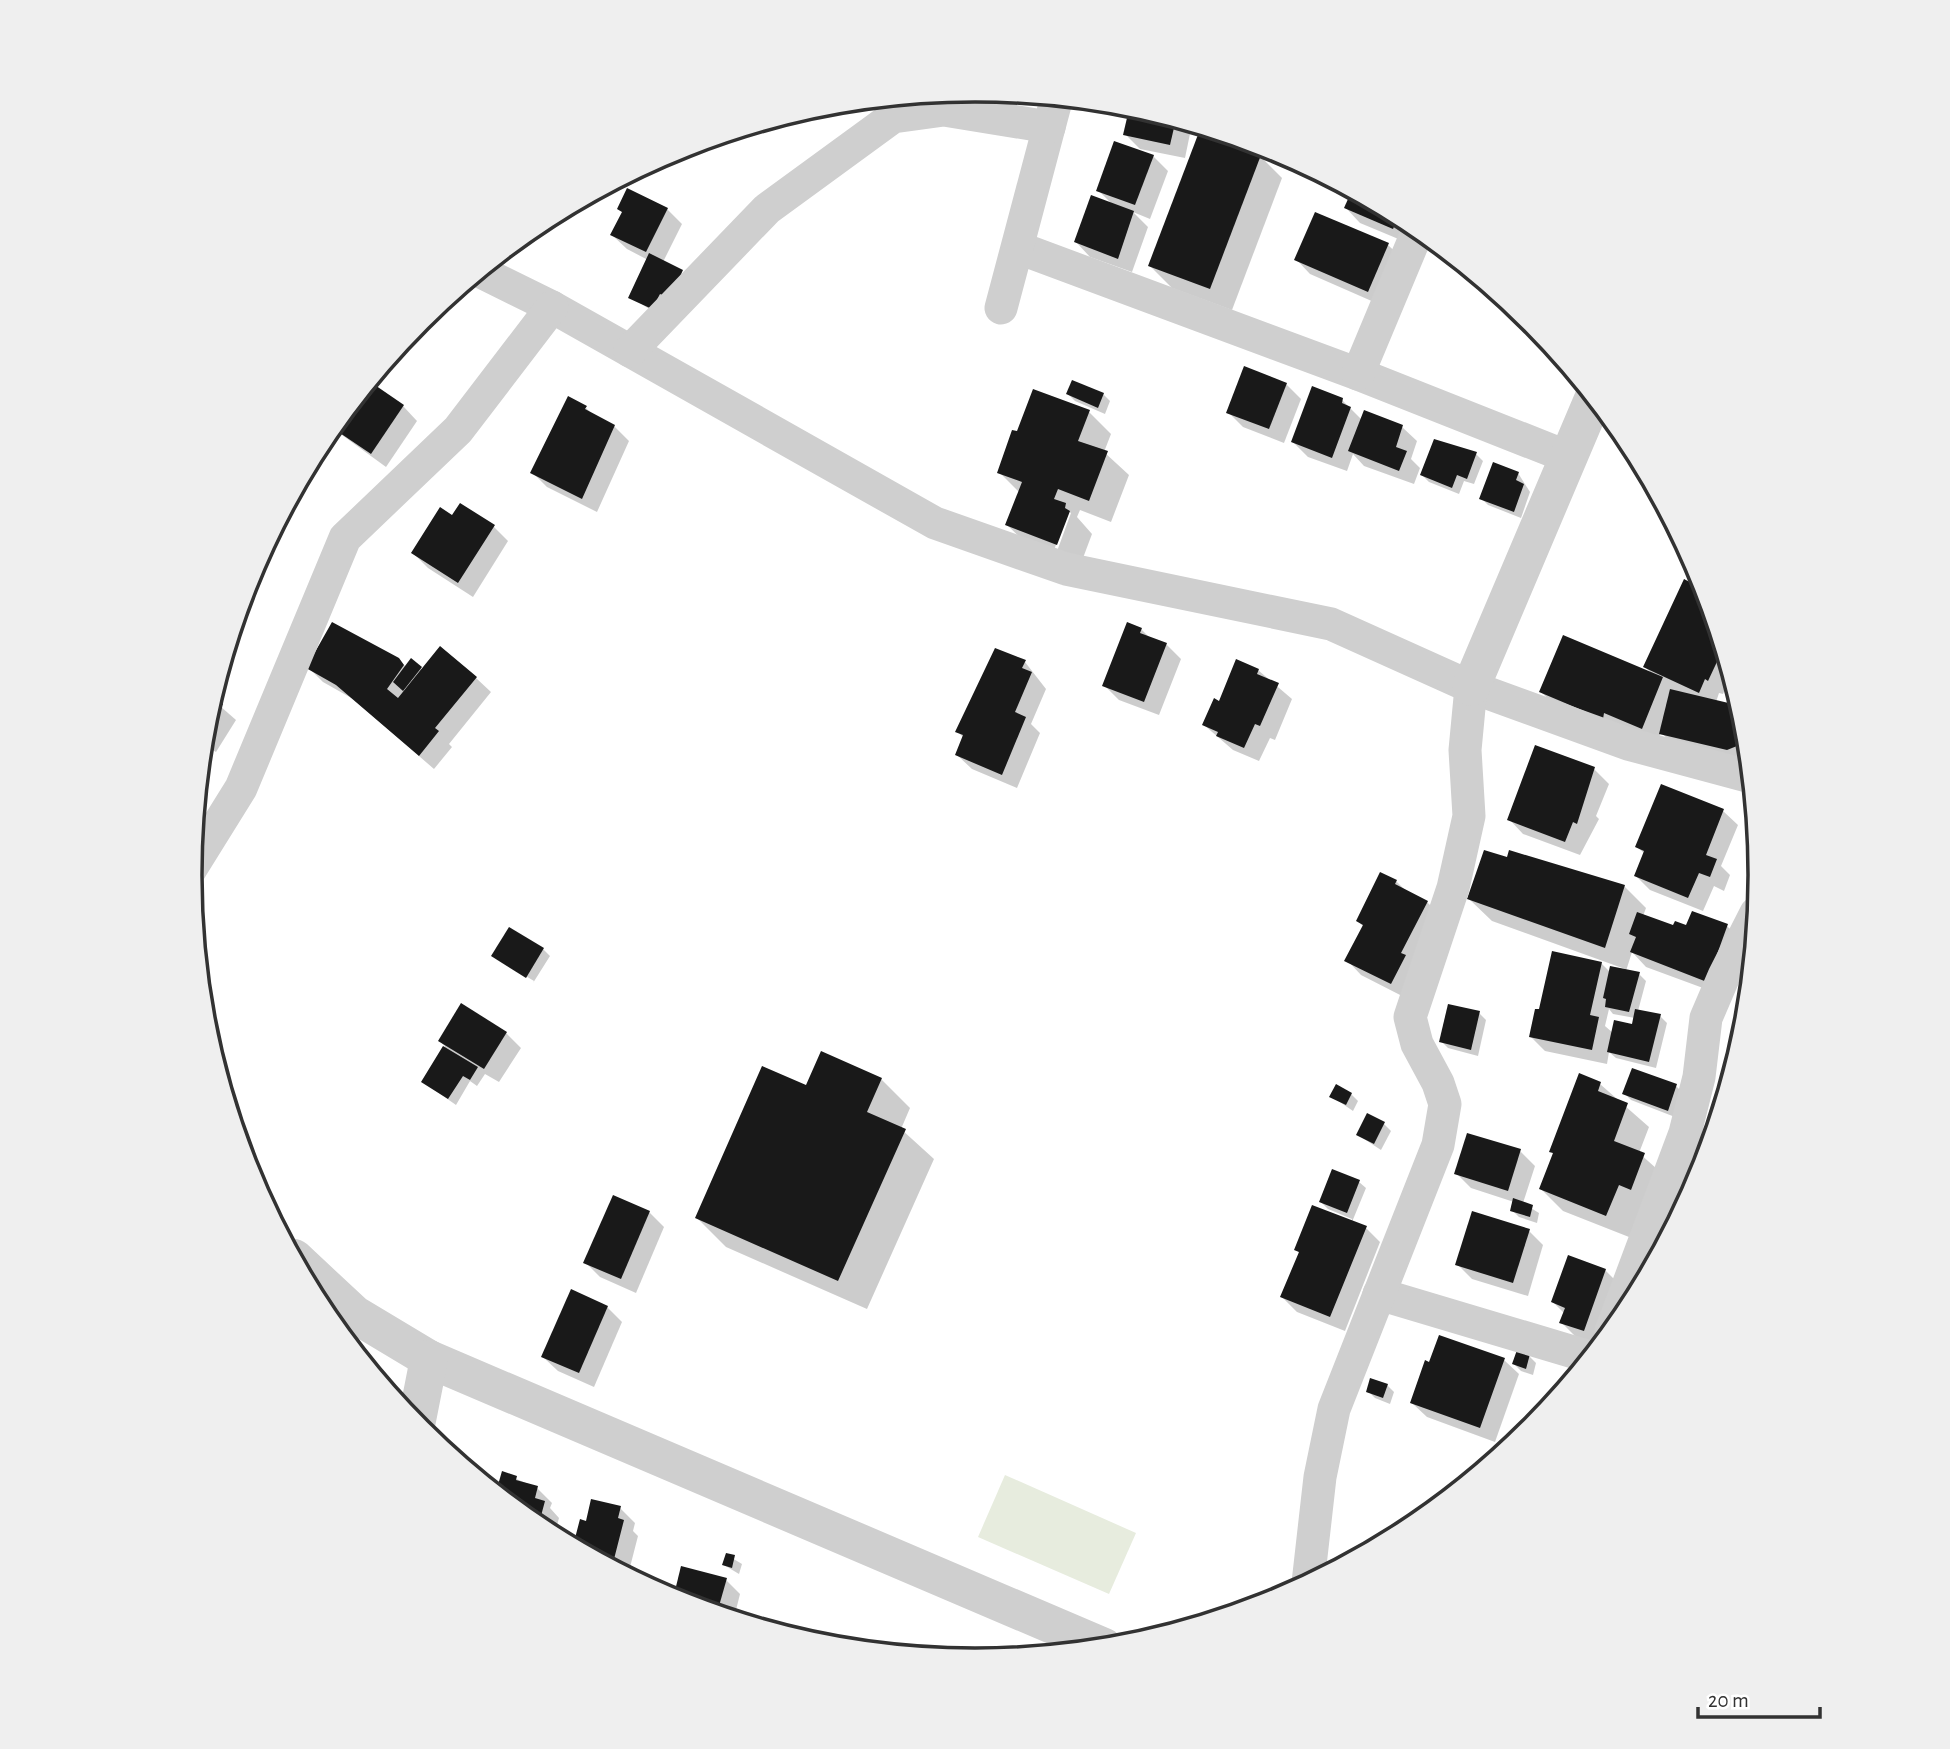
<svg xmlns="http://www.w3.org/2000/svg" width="1950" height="1749" font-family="'Alegreya Sans',sans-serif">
  <rect width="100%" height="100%" fill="#fff"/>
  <path fill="#e7ecde" d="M1005,1475L1136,1533L1109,1594L978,1537Z"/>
  <g fill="#0003" fill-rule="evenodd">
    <path d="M1131,105L1192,124L1185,158L1140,149L1125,134Z"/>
    <path d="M1153,156L1168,171L1150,219L1133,212L1148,227L1132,272L1090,257L1076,242L1113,205L1098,190Z"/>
    <path d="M1260,156L1282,178L1232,310L1172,288L1150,266Z"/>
    <path d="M1353,191L1412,222L1408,243L1360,223L1346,208Z"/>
    <path d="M667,209L682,224L663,262L689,278L659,315L630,297L648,260L627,249L612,235L623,213Z"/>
    <path d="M1388,245L1403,259L1383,306L1310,274L1296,259Z"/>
    <path d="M1286,384L1301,399L1284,443L1243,427L1228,412Z"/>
    <path d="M1068,394H1103L1110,401L1105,414L1075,401Z"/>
    <path d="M1342,400L1362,420L1365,412L1402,427L1417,441L1411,459L1420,468L1414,484L1364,466L1353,454L1347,471L1308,457L1293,442Z"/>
    <path d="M403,406L417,421L386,467L331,427Z"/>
    <path d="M586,408L594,416L614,426L629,441L597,512L547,487L532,472Z"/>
    <path d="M1089,412L1111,434L1104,452L1129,475L1111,522L1080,510L1077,517L1092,534L1080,566L1030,547L1007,525L1020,493L999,472L1018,433ZM1068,511L1071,513L1056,554L1053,553Z"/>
    <path d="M1476,454L1483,461L1474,484L1464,481L1459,494L1429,482L1422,475Z"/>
    <path d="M1518,473L1530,492L1521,518L1488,505L1481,498Z"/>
    <path d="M453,517L494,527L508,541L473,597L428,568L413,553Z"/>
    <path d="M1704,586L1731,675L1723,694L1719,693L1716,702L1741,708L1749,762L1676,748L1661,732L1657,742L1556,706L1541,692L1653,675L1645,667Z"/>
    <path d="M1141,629L1151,639L1166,644L1181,659L1159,715L1119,700L1104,685Z"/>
    <path d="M398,659L406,667L411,661L423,670L476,678L491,692L449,744L452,747L434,769L353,699L323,682L308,667Z"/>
    <path d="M1025,662L1046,689L1031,724L1040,733L1017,788L972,769L957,755L964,738L958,732Z"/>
    <path d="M1258,670L1292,699L1275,740L1270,738L1259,761L1233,750L1204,725L1220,703Z"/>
    <path d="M212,699L236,720L216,752L203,744Z"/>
    <path d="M1594,769L1609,784L1596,816L1599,819L1580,855L1523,834L1509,819Z"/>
    <path d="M1662,786L1723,811L1738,825L1721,866L1730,875L1724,891L1714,886L1703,911L1650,890L1636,876L1645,854L1637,847Z"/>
    <path d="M1396,881L1406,891L1427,902L1442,917L1406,998L1361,975L1347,960L1364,927L1358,921Z"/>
    <path d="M1624,886L1646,908L1643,916L1674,927L1727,926L1742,941L1722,995L1646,967L1632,952L1626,971L1639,974L1646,981L1638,1011L1660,1016L1667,1023L1656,1068L1616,1058L1609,1052L1607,1064L1545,1051L1530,1036L1540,1011L1601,963L1610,972L1625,969L1492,921L1469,899ZM1609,1009L1613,1014L1635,1018L1633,1026L1613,1033L1605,1026Z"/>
    <path d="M543,949L550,956L533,983L534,981L493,956Z"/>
    <path d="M1479,1013L1486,1020L1478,1056L1448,1048L1441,1041Z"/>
    <path d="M506,1033L521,1048L499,1082L485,1074L477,1086L470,1081L456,1105L423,1082L445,1046L440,1041Z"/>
    <path d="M1633,1070L1676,1086L1683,1093L1675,1117L1631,1100L1624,1093Z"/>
    <path d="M881,1079L910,1108L901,1129L934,1159L867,1309L726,1247L697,1218L807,1087Z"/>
    <path d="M1600,1084L1649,1127L1639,1153L1666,1177L1629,1237L1563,1211L1541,1189L1554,1155L1551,1151Z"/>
    <path d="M1351,1094L1358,1101L1353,1111L1331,1096Z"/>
    <path d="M1384,1124L1391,1131L1381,1150L1358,1135Z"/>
    <path d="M1520,1151L1535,1166L1523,1203L1539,1213L1537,1223L1519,1217L1512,1210L1514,1202L1471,1188L1456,1173Z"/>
    <path d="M1359,1182L1366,1188L1352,1222L1366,1228L1380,1242L1345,1331L1297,1312L1282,1297L1300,1254L1296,1249L1351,1222L1352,1219L1328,1209L1321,1202Z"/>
    <path d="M649,1212L664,1227L636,1293L600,1277L585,1262Z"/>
    <path d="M1529,1231L1543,1245L1528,1296L1472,1279L1457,1264Z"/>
    <path d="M1605,1270L1620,1285L1599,1345L1576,1337L1561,1322L1565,1314L1553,1302Z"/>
    <path d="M607,1307L622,1322L594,1387L558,1371L543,1357Z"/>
    <path d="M1529,1356L1536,1363L1533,1375L1521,1371L1514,1364Z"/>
    <path d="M1504,1360L1519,1374L1495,1442L1427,1417L1412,1403Z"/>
    <path d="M1387,1385L1394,1392L1390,1404L1375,1398L1368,1391Z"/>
    <path d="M503,1473L537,1488L552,1503L550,1508L559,1518L554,1536L538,1527L497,1494Z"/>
    <path d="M620,1508L635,1523L633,1531L638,1536L628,1575L574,1546L588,1523Z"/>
    <path d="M727,1555L742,1564L739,1574L724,1565Z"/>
    <path d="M683,1569L726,1580L740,1594L734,1618L674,1600Z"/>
  </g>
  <g fill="#191919">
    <path d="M1130,105L1176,119L1170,145L1123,135Z"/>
    <path d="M1199,132L1261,155L1210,289L1148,266Z"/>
    <path d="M1114,141L1154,155L1135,205L1096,191Z"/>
    <path d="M627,188L668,208L646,252L610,235L622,212L617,209Z"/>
    <path d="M1352,190L1399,215L1393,229L1344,208Z"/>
    <path d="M1091,195L1134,211L1118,259L1074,242Z"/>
    <path d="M1315,212L1389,243L1368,292L1294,260Z"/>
    <path d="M649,253L683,270L670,298L660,294L652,309L628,298Z"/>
    <path d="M1244,366L1287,383L1269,429L1226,413Z"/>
    <path d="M1072,380L1104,393L1098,408L1066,394Z"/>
    <path d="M369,381L404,405L371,454L331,427Z"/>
    <path d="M1312,386L1343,398L1342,403L1351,407L1332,458L1291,442Z"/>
    <path d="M1033,389L1090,410L1078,441L1108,451L1089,501L1058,489L1054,499L1066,503L1065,508L1070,511L1057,545L1005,525L1022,482L997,473L1012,430L1017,431Z"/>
    <path d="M568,396L587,406L585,409L615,425L582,499L530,473Z"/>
    <path d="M1364,410L1403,425L1396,447L1407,451L1399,471L1348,451Z"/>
    <path d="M1434,439L1477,452L1467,479L1457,475L1452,488L1420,475Z"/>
    <path d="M1493,462L1519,472L1516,480L1524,484L1514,512L1479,499Z"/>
    <path d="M460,503L495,525L458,583L411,553L440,507L452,515Z"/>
    <path d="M1684,579L1701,588L1703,583L1722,643L1720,648L1723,649L1708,681L1705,679L1699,693L1643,667Z"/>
    <path d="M332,622L399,658L404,665L387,689L398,698L440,646L477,677L435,728L439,731L419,756L336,685L306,668Z"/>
    <path d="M1127,622L1142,628L1140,633L1167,643L1144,702L1102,686Z"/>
    <path d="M1563,635L1663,677L1642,729L1604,713L1603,719L1539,692Z"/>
    <path d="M995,648L1026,660L1022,668L1032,672L1015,712L1026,717L1002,775L955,755L963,735L955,732Z"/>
    <path d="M411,658L422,667L403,691L393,682Z"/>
    <path d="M1236,659L1259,669L1257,674L1279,683L1260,726L1255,724L1244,748L1216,736L1218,732L1202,725L1214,698L1219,701Z"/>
    <path d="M1670,689L1741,706L1747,742L1727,750L1659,734Z"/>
    <path d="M212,697L223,704L204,734L205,721Z"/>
    <path d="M1535,745L1595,767L1577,824L1573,822L1565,842L1507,820Z"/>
    <path d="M1661,784L1724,809L1706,855L1717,859L1710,877L1699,873L1688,898L1634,876L1644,851L1635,847Z"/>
    <path d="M1484,850L1507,857L1509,850L1625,885L1605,948L1467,899Z"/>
    <path d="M1380,872L1397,880L1395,884L1428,901L1401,953L1406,955L1391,984L1344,961L1363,925L1356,921Z"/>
    <path d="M1692,911L1728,924L1707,982L1630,952L1636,937L1629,934L1637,912L1673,925L1675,921L1686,925Z"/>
    <path d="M509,927L544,948L526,978L491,956Z"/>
    <path d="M1552,951L1602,962L1590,1015L1599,1017L1592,1050L1529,1037L1535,1009H1539Z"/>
    <path d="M1610,966L1640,972L1629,1012L1605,1007L1606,999L1603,998Z"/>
    <path d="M461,1003L507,1032L484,1069L438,1041Z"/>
    <path d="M1448,1004L1480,1011L1471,1050L1439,1042Z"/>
    <path d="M1635,1009L1661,1014L1649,1062L1607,1052L1614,1020L1632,1024Z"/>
    <path d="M443,1046L478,1067L470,1080L463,1076L448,1099L421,1082Z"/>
    <path d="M821,1051L882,1078L867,1112L906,1129L838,1281L695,1218L762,1066L806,1085Z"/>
    <path d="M1632,1068L1677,1084L1668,1111L1622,1094Z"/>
    <path d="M1579,1073L1601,1082L1598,1091L1628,1103L1614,1141L1645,1153L1631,1190L1619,1185L1606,1216L1539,1189L1553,1153L1549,1152Z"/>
    <path d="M1336,1084L1352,1093L1346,1105L1329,1097Z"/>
    <path d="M1367,1113L1385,1122L1374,1144L1356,1135Z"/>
    <path d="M1467,1133L1521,1149L1508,1191L1454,1174Z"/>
    <path d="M1332,1169L1360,1180L1347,1213L1319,1202Z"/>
    <path d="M613,1195L650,1211L621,1279L583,1263Z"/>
    <path d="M1513,1198L1533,1205L1530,1217L1510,1211Z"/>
    <path d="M1312,1205L1367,1226L1330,1317L1280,1297L1299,1252L1294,1250Z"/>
    <path d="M1472,1211L1530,1229L1513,1283L1455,1265Z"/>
    <path d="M1568,1255L1606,1269L1584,1331L1559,1323L1565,1308L1551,1302Z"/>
    <path d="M571,1289L608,1306L579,1373L541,1357Z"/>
    <path d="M1439,1335L1505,1358L1480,1428L1410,1403L1425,1360L1429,1362Z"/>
    <path d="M1517,1350L1530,1354L1526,1369L1512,1364Z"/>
    <path d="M1370,1378L1388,1384L1383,1398L1366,1392Z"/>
    <path d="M502,1471L517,1476L516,1480L538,1486L535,1498L545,1501L538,1527L496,1492Z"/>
    <path d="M591,1499L621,1506L618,1518L624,1520L612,1567L573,1546L580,1519L586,1521Z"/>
    <path d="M726,1553L735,1555L732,1568L722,1565Z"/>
    <path d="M681,1566L727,1578L717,1613L673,1599Z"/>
  </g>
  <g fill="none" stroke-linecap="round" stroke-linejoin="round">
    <g stroke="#cfcfcf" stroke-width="33">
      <path d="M1019,248L1358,374L1568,457"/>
      <path d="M479,271L552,307L935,523L1066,569L1331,624L1471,687L1628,744L1751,777"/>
      <path d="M1001,308L1057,97"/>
      <path d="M630,351L767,209L893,117L944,110L1049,127"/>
      <path d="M1358,374L1419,228"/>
      <path d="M190,870L241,788L345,538L458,430L552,307"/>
      <path d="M1379,1294L1590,1357"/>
      <path d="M1611,1331L1685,1133L1699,1077L1706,1018L1724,976L1756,913"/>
      <path d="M1308,1583L1320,1477L1334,1409L1438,1145L1445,1104L1438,1083L1417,1044L1410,1017L1453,888L1469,816L1465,750L1471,687"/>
    </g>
    <g stroke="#cfcfcf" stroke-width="38">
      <path d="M1471,687L1594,397"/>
      <path d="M294,1258L354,1314L429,1359L1104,1647"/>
      <path d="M416,1425L429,1359"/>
    </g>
  </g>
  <path d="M0 0H1950V1749H0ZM202 875a773 773 0 1 1 1546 0a773 773 0 1 1-1546 0Z" fill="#efefef" fill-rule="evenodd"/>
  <path fill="none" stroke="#323232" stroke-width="3.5" d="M202 875a773 773 0 1 1 1546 0a773 773 0 1 1-1546 0Z"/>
  <path d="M1698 1707v10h122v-10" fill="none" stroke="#323232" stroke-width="3.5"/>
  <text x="1708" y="1707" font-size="21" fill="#323232" stroke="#ffffff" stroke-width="5" paint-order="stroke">20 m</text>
</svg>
